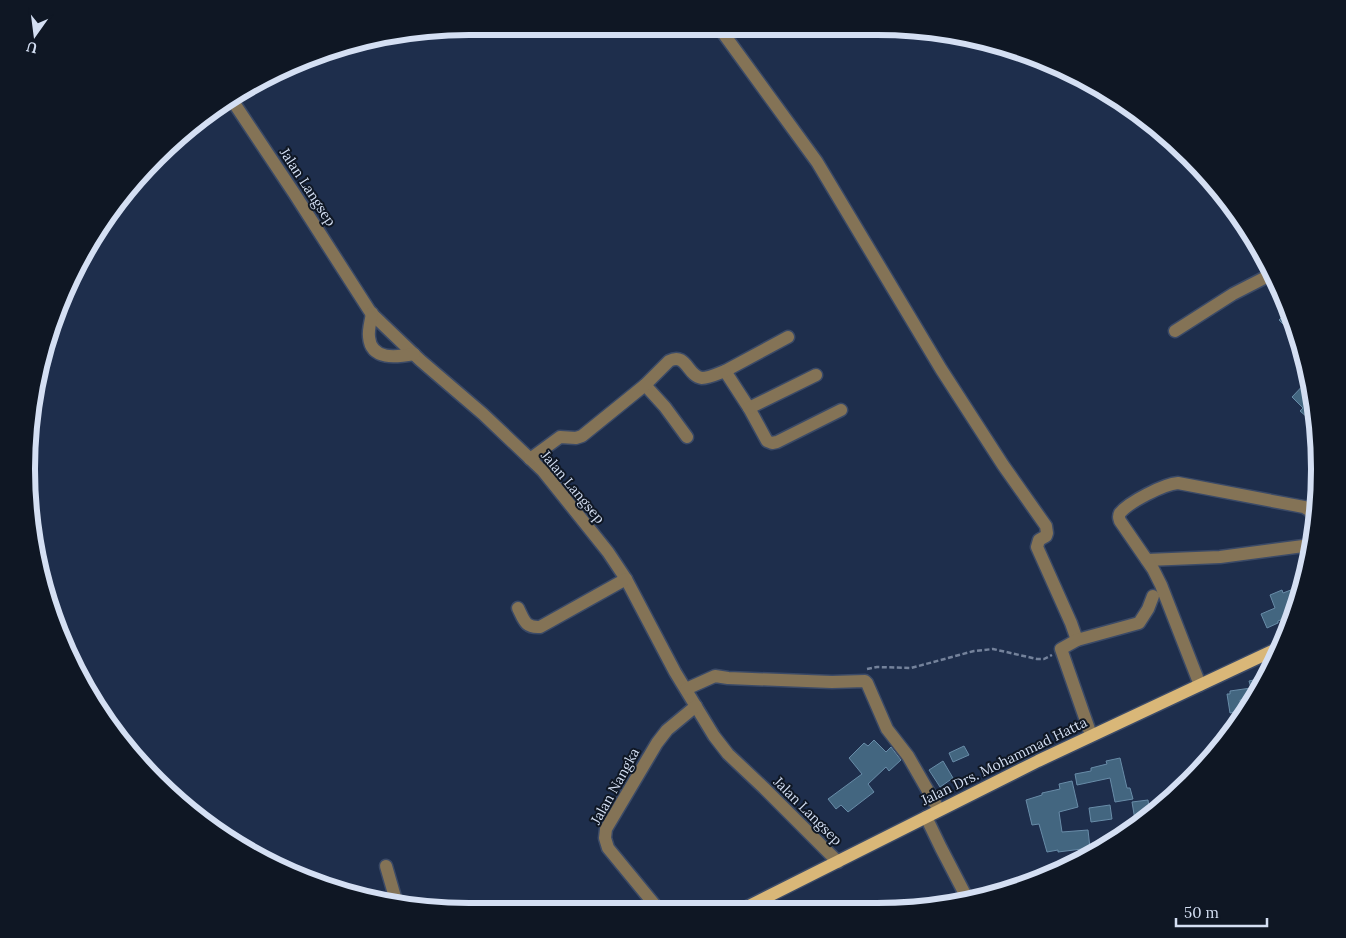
<svg xmlns="http://www.w3.org/2000/svg" width="1346" height="938" font-family="Lora,serif">
  <rect width="100%" height="100%" fill="#1e2e4c"/>
  <g fill="#436680" stroke="#688ca8">
    <path d="M1289,310L1296,326L1299,340L1279,320Z"/>
    <path d="M1309,379L1316,411V425L1300,411L1303,408L1292,397Z"/>
    <path d="M1304,585L1293,615L1278,621V623L1267,628L1261,614L1275,608L1270,595L1282,590L1283,593Z"/>
    <path d="M1267,677L1254,698L1240,700L1242,711L1230,713L1227,694H1230V691L1251,688L1249,681Z"/>
    <path d="M874,740L886,752L891,747L901,760L889,771L886,767L868,784L874,792L848,812L841,805L836,809L828,799L862,774L849,758L864,743L868,746Z"/>
    <path d="M964,746L969,755L953,762L949,753Z"/>
    <path d="M1120,758L1127,788H1130L1133,799L1115,802L1110,778L1077,785L1075,774L1091,771V768L1107,764L1106,761Z"/>
    <path d="M943,761L953,778L940,787L929,770Z"/>
    <path d="M1072,781L1078,807L1059,812L1062,832L1088,830L1090,848L1058,852V850L1047,852L1039,824L1032,825L1026,800L1042,795V793L1060,789L1059,784Z"/>
    <path d="M1148,800L1150,815L1144,819L1135,820L1132,802Z"/>
    <path d="M1110,805L1112,819L1091,822L1089,808Z"/>
  </g>
  <g fill="none" stroke-linecap="round" stroke-linejoin="round">
    <defs>
      <g id="minor">
        <path d="M718,26L817,162L941,369L1003,465L1046,526L1047,533L1046,536L1039,540L1037,547L1071,623L1077,640"/>
        <path d="M230,97L294,193L371,313L420,360L483,414L543,471L608,552L626,579L675,672L714,736L728,754L764,788L838,862"/>
        <path d="M372,313C371,321 368,329 369,337C371,361 397,357 414,354"/>
        <path d="M1175,331L1233,294L1272,274"/>
        <path d="M788,337L725,371L749,408L767,441L772,443L777,442L841,410"/>
        <path d="M645,385L665,407L687,437"/>
        <path d="M749,408L816,375"/>
        <path d="M530,459L560,437L576,438L582,436L645,385L669,361C687,352 687,376 702,378C709,378 717,374 725,371"/>
        <path d="M1147,560L1220,557L1311,545"/>
        <path d="M518,608C524,620 525,628 540,627L626,579"/>
        <path d="M1200,685L1161,585L1153,569L1120,521C1119,517 1118,517 1120,513C1129,502 1164,484 1178,483L1304,507L1309,510L1315,518"/>
        <path d="M686,689L715,676L728,678L832,682L865,681L867,683L887,729L908,756L939,810"/>
        <path d="M1091,735L1061,649L1077,640L1139,623L1148,609L1153,596"/>
        <path d="M926,817L941,848L967,898"/>
        <path d="M386,866L397,904"/>
        <path d="M659,910L608,848L605,838L606,829L657,743L667,730L696,706"/>
      </g>
      <path id="major" d="M743,909L1038,761L1281,647"/>
    </defs>
    <use href="#minor" stroke="#3b4a67" stroke-width="15"/>
    <use href="#major" stroke="#3b4a67" stroke-width="15"/>
    <path stroke="#74829b" stroke-width="2.5" stroke-dasharray="5 2.5" stroke-linecap="butt" d="M867,669L877,667L911,668L974,651L993,649L1037,659H1044L1052,655"/>
    <use href="#minor" stroke="#847356" stroke-width="12"/>
    <use href="#major" stroke="#d9b778" stroke-width="12"/>
  </g>
  <g text-anchor="middle" stroke-width="4" stroke-linejoin="round" paint-order="stroke">
    <g font-size="14" fill="#d4dff3" stroke="#0f1724">
      <text transform="translate(308 187) rotate(57)" y="5">Jalan Langsep</text>
      <text transform="translate(573 487) rotate(50)" y="5">Jalan Langsep</text>
      <text transform="translate(1004 761) rotate(-26)" y="5">Jalan Drs. Mohammad Hatta</text>
      <text transform="translate(615 786) rotate(-61)" y="5">Jalan Nangka</text>
      <text transform="translate(808 811) rotate(45)" y="5">Jalan Langsep</text>
    </g>
  </g>
  <path d="M0 0H1346V938H0ZM469 35H877A434 434 0 0 1 1311 469V469A434 434 0 0 1 877 903H469A434 434 0 0 1 35 469V469A434 434 0 0 1 469 35Z" fill="#0f1724" fill-rule="evenodd"/>
  <path fill="none" stroke="#d4dff3" stroke-width="6" d="M469 35H877A434 434 0 0 1 1311 469V469A434 434 0 0 1 877 903H469A434 434 0 0 1 35 469V469A434 434 0 0 1 469 35Z"/>
  <g transform="translate(35 35) rotate(194)" stroke="#0f1724" stroke-width="4" paint-order="stroke">
  <path d="M0-4L9 19L0 12L-9 19Z" fill="#d4dff3"/>
  <text y="-8" font-size="14" font-weight="bold" text-anchor="middle" fill="#d4dff3">U</text>
  </g>
  <path d="M1176 918v8h91v-8" fill="none" stroke="#d4dff3" stroke-width="2.5"/>
  <text x="1184" y="918" font-size="15" fill="#d4dff3" stroke="#0f1724" stroke-width="4" paint-order="stroke">50 m</text>
</svg>
